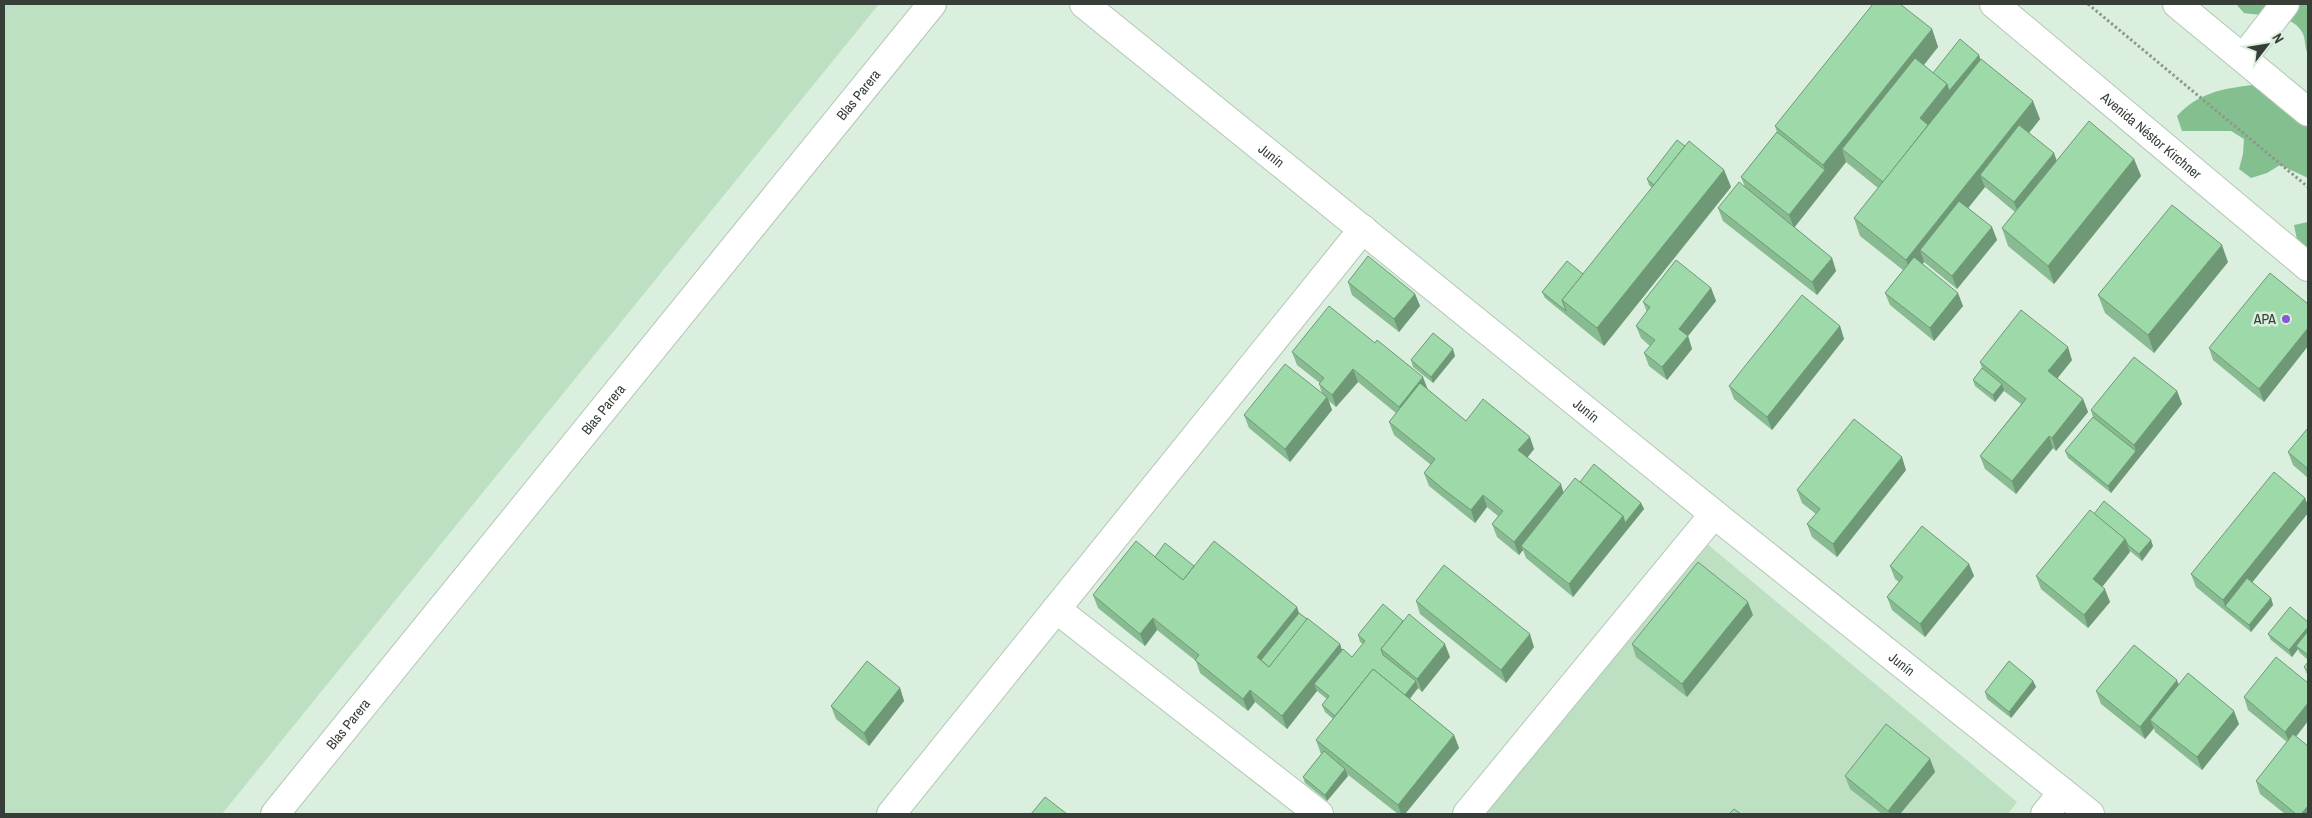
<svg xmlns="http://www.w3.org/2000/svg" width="2312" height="818" font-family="'Archivo Narrow',sans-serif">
  <rect width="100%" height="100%" fill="#daefdd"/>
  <g fill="#bde0c3">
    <path d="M4,4H879L222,814H4Z"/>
    <path d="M1706,543L2017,802L2008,814H1484Z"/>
  </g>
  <g fill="#84bf8f">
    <path d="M2236,4H2308V54C2304,47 2306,38 2302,32C2291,13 2263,16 2244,13Z"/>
    <path d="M2252,85L2267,92L2308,125V178L2280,165L2267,173L2251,178L2239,169L2243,154L2244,139L2231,131H2182L2177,116C2198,93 2221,89 2252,85Z"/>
    <path d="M2308,222V252L2297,240L2294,225Z"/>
  </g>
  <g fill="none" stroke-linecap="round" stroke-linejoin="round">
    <defs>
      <g id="minor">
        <path id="s1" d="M1084,4L1714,514L2090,814"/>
        <path d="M2243,58L2285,4"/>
        <path d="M1056,609L1319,814"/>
        <path id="s2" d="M275,814L932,4"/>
        <path d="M891,814L1363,229"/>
        <path d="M1467,814L1714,514"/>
        <path d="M2045,814L2063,792"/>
      </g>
      <g id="major">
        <path id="s3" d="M1994,4L2308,267"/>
        <path d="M2177,4L2308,112"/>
      </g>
    </defs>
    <use href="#minor" stroke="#b2c7b5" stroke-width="30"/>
    <use href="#major" stroke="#b2c7b5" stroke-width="30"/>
    <path stroke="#8b9a8d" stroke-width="3" stroke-dasharray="2.5 2.5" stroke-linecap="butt" d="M2088,4L2308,187"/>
    <use href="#minor" stroke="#fff" stroke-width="28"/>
    <use href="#major" stroke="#fff" stroke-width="28"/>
  </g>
  <g fill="#88bb91">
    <path d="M1932,29L1938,47L1924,65L1933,73L1981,60L2040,119L2029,133L2054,153L2057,161L2134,159L2141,176L2054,284L2008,246L2002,228L2015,212L1985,187L1968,208L1992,227L1997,240L1957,289L1924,262L1923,264L1963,306L1934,341L1890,305L1885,293L1903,270L1860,236L1854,218L1878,188L1846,162L1794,227L1832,258L1836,271L1817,295L1723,221L1718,208L1745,187L1741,177L1777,132L1775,126Z"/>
    <path d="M1685,146L1724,170L1731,187L1604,346L1545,298L1542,292L1583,274L1652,188L1649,185L1647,179Z"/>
    <path d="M2228,262L2154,353L2105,313L2098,295Z"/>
    <path d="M1348,282L1415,294L1420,306L1399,332L1352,295Z"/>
    <path d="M1711,288L1716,301L1688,336L1692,349L1667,380L1649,366L1644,353L1650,346L1641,338L1636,326L1647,312L1643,302Z"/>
    <path d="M2308,304V346L2264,402L2213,360L2209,348Z"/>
    <path d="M1840,326L1844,339L1772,430L1734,399L1729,386Z"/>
    <path d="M1292,352L1428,390L1466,421L1534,449L1527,458L1564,493L1580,482L1641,503L1644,509L1573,597L1526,558L1523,550L1519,555L1497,537L1492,524L1498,516L1487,507L1475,523L1429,486L1424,473L1431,465L1394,435L1389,422L1396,413L1358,382L1336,407L1329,401L1332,410L1290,462L1249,428L1244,415L1322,393L1319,384L1320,383L1297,365Z"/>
    <path d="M1455,356L1433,383L1413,367L1411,360Z"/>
    <path d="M2072,360L2057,378L2083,399L2088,412L2056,451L2053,448L2016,494L1985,469L1980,456L2021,404L2004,391L1995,402L1975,386L1973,380L1982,368L1980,362Z"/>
    <path d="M2177,391L2182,404L2111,493L2068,458L2065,451L2093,417L2091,410Z"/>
    <path d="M2308,428V478L2293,465L2288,452Z"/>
    <path d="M1906,470L1837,557L1812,537L1807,524L1816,514L1802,503L1797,490Z"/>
    <path d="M2305,498L2308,506V513L2252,582L2271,598L2273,605L2251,632L2196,587L2191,574Z"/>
    <path d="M2094,514L2153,546L2142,561L2130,551L2102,587L2110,602L2088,628L2041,589L2036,576Z"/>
    <path d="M1155,557L1194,566L1297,607L1299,613L1340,644L1342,650L1352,657L1363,644L1360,642L1358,635L1450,657L1422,692L1418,688L1410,699L1454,735L1459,748L1405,814H1398L1347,774L1348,776L1327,801L1305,783L1303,777L1321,754L1316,740L1333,719L1325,712L1322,705L1327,699L1317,691L1287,729L1255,702L1248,711L1200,673L1196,661L1157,630L1145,646L1098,608L1093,595Z"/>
    <path d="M1969,564L1974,576L1925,637L1892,610L1887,597L1899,582L1895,579L1890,566Z"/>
    <path d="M1416,601L1534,647L1506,683L1420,614Z"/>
    <path d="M1753,615L1687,697L1636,657L1632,644Z"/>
    <path d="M2308,622V660L2299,652L2298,649L2292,657L2271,640L2268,634Z"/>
    <path d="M2308,662V675L2307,674L2304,667Z"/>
    <path d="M2033,681L2036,687L2011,718L1987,699L1985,692Z"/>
    <path d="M2308,683V721L2296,737L2308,814H2285L2260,794L2256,781L2287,742L2248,710L2244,697Z"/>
    <path d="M2179,685L2239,724L2202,770L2155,732L2154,728L2145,739L2101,704L2096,691Z"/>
    <path d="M900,688L904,701L869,746L836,719L831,706Z"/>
    <path d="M1930,759L1935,772L1900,814H1882L1850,789L1845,776Z"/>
  </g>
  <g fill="#6f9976">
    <path d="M1932,29L1938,47L1851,156L1842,149L1846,162L1794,228L1789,215L1825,170L1823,165Z"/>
    <path d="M1979,55L1981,61L1925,131L1920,118L1947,84Z"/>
    <path d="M2033,101L2040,119L1989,182L1980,175L1985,187L1929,257L1920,250L1924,262L1912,277L1906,260Z"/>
    <path d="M2054,153L2058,166L2019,215L2014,202Z"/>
    <path d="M2134,159L2141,176L2054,284L2048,266Z"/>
    <path d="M1724,170L1731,187L1604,346L1597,328Z"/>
    <path d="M1992,227L1997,240L1957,289L1952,276Z"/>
    <path d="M2222,245L2228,262L2154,353L2148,335Z"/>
    <path d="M1832,258L1836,271L1817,295L1812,282Z"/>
    <path d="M1711,288L1716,301L1688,336L1692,349L1667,380L1662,367L1679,329Z"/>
    <path d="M1958,293L1963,306L1934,341L1930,328Z"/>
    <path d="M1415,294L1420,306L1399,332L1394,319Z"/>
    <path d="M1840,326L1844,339L1772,430L1767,417Z"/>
    <path d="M2308,328V346L2264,402L2259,389Z"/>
    <path d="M2068,347L2072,360L2053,384L2048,371Z"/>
    <path d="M1453,349L1455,356L1433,383L1431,377Z"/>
    <path d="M1353,369L1358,382L1336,407L1332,395Z"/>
    <path d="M1423,377L1428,390L1404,419L1399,407Z"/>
    <path d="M2002,384L2004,390L1995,402L1993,395Z"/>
    <path d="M2177,391L2182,404L2111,493L2108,486L2136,451L2134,445Z"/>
    <path d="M1327,397L1332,410L1290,462L1285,449Z"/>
    <path d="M2083,399L2088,412L2056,451L2052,438Z"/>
    <path d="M2049,436L2053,448L2016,494L2012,481Z"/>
    <path d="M1530,437L1534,449L1523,463L1518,450Z"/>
    <path d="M1902,457L1906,470L1837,557L1833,544Z"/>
    <path d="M1561,484L1565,497L1521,546L1523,550L1519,555L1514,542Z"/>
    <path d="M1483,495L1487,507L1475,523L1471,510Z"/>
    <path d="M2305,498L2308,506V513L2230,610L2225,606L2223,600Z"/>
    <path d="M1641,503L1644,509L1573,597L1569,584L1623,516Z"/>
    <path d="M2125,539L2130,552L2098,592L2093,579Z"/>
    <path d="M2151,540L2153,546L2142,561L2139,554Z"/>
    <path d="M1969,564L1974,576L1925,637L1920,624Z"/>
    <path d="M2105,589L2110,602L2088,628L2084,615Z"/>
    <path d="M2271,598L2273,605L2251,632L2249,625Z"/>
    <path d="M1748,602L1753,615L1687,697L1682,684Z"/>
    <path d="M1297,607L1301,620L1264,667L1257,657Z"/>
    <path d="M1153,618L1157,630L1145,646L1140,634Z"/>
    <path d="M2308,627V636L2296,646L2298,649L2292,657L2289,650Z"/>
    <path d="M1530,634L1534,647L1506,683L1501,670Z"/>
    <path d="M1340,644L1344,657L1314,684L1317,691L1287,729L1282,716Z"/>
    <path d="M1445,644L1450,657L1422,692L1417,679Z"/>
    <path d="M2177,680L2182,693L2150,720L2154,728L2145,739L2140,727Z"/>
    <path d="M1416,681L1418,688L1405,704L1403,697Z"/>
    <path d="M2033,681L2036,687L2011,718L2009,712Z"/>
    <path d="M900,688L904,701L869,746L864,733Z"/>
    <path d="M1250,690L1255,702L1248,711L1243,699Z"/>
    <path d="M2308,703V721L2290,744L2285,732Z"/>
    <path d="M2234,711L2239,724L2202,770L2197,757Z"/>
    <path d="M1454,735L1459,748L1405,814H1401L1398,805Z"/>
    <path d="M1930,759L1935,772L1900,814H1890L1888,811Z"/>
    <path d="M1345,769L1348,776L1327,801L1325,795Z"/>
    <path d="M2308,806V814H2301Z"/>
  </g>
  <g fill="#9edaa9" stroke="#6f9976">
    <path d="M1873,4H1900L1932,29L1823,165L1775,126Z"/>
    <path d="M1960,39L1979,55L1949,91L1947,84L1933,73Z"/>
    <path d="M1915,58L1947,84L1920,118L1928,125L1883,182L1842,149Z"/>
    <path d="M1981,59L2033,101L1906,260L1854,218Z"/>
    <path d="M2089,121L2134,159L2048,266L2002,228Z"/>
    <path d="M2019,125L2054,153L2014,202L1980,175Z"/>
    <path d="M1777,132L1825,170L1789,215L1741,177Z"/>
    <path d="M1677,140L1685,146L1654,185L1647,179Z"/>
    <path d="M1689,141L1724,170L1597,328L1562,300Z"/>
    <path d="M1739,182L1832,258L1812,282L1718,208Z"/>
    <path d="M1959,201L1992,227L1952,276L1920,250Z"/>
    <path d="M2172,205L2222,245L2148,335L2098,295Z"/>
    <path d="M1368,256L1415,294L1394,319L1348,282Z"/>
    <path d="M1914,257L1958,293L1930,328L1885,293Z"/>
    <path d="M1676,260L1711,288L1679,329L1688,336L1662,367L1644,353L1655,340L1636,326L1650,307L1643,302Z"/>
    <path d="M1567,261L1583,274L1562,300L1566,311L1542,292Z"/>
    <path d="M2270,273L2308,304V328L2259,389L2209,348Z"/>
    <path d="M1802,295L1840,326L1767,417L1729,386Z"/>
    <path d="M1329,306L1375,343L1377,340L1423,377L1399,407L1353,369L1332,395L1319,384L1324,378L1292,352Z"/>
    <path d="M2021,310L2068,347L2048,371L2083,399L2052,438L2049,436L2012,481L1980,456L2026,399L1980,362Z"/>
    <path d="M1433,333L1453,349L1431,377L1411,360Z"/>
    <path d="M2134,357L2177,391L2134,445L2091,410Z"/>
    <path d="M1285,364L1327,397L1285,449L1244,415Z"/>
    <path d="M1982,368L2002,384L1993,395L1973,380Z"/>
    <path d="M1420,383L1466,421L1483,399L1530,437L1518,450L1561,484L1514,542L1492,524L1503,511L1483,495L1471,510L1443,489L1424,473L1435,459L1389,422Z"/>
    <path d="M2093,417L2136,451L2108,486L2065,451Z"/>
    <path d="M1854,419L1902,457L1833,544L1807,524L1820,509L1797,490Z"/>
    <path d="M2308,428V469L2288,452Z"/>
    <path d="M1594,464L1641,503L1625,523L1623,516L1580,482Z"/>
    <path d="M2274,472L2305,498L2223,600L2191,574Z"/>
    <path d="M1575,478L1623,516L1569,584L1521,546Z"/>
    <path d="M2104,501L2151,540L2139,554L2128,545L2125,539L2094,514Z"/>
    <path d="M2090,510L2125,539L2093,579L2105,589L2084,615L2036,576Z"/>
    <path d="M1922,526L1969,564L1920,624L1887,597L1903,577L1890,566Z"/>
    <path d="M1136,541L1183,580L1214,541L1297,607L1257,657L1269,667L1307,618L1340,644L1282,716L1250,690L1243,699L1195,660L1199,655L1153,618L1140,634L1093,595Z"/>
    <path d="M1165,543L1194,566L1183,580L1155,557Z"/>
    <path d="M1698,562L1748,602L1682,684L1632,644Z"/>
    <path d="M1444,565L1530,634L1501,670L1416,601Z"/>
    <path d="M2247,578L2271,598L2249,625L2225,606Z"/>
    <path d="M1383,604L1403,621L1381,649L1383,655L1416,681L1405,695L1373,669L1335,716L1322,705L1329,696L1314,684L1343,649L1352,657L1365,641L1358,635Z"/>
    <path d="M2290,607L2308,622V627L2289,650L2268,634Z"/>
    <path d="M1299,613L1307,619L1269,667L1261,660Z"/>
    <path d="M1409,614L1445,644L1417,679L1381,649Z"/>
    <path d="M2308,631V655L2296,646Z"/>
    <path d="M2134,645L2177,680L2140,727L2096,691Z"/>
    <path d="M2276,657L2308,683V703L2285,732L2244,697Z"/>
    <path d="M867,661L900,688L864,733L831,706Z"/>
    <path d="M2009,661L2033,681L2009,712L1985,692Z"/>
    <path d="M2308,662V671L2304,667Z"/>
    <path d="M1373,669L1454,735L1398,805L1316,740Z"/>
    <path d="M2188,673L2234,711L2197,757L2150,720Z"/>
    <path d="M1886,724L1930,759L1888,811L1845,776Z"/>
    <path d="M2293,734L2308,746V806L2301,814H2296L2256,781Z"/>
    <path d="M1324,751L1345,769L1325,795L1303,777Z"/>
    <path d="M1045,797L1067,814H1031Z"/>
    <path d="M1734,809L1741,814H1729Z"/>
  </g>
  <circle fill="#8957d0" stroke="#daefdd" stroke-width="2" cx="2286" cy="319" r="5"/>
  <g text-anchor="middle" stroke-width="5" stroke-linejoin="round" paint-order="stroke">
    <g font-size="14" fill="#363e37" stroke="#daefdd">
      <text dy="5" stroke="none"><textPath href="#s2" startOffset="926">Blas Parera</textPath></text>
      <text dy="5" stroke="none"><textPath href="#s3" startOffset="205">Avenida Néstor Kirchner</textPath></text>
      <text dy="5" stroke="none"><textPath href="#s1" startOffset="241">Junín</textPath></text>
      <text dy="5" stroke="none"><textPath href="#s2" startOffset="521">Blas Parera</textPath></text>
      <text dy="5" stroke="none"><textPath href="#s1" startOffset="646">Junín</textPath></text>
      <text dy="5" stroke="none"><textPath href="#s1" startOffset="1051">Junín</textPath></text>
      <text dy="5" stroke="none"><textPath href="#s2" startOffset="116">Blas Parera</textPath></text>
    </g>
    <g font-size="14" fill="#363e37" stroke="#daefdd" text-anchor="end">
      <text x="2276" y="324">APA</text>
    </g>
  </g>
  <rect width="2312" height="818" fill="none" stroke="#363e37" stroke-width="10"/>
  <g transform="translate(2267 45) rotate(59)" stroke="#daefdd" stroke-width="4" paint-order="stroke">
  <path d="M0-4L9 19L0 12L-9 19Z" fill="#363e37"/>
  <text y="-8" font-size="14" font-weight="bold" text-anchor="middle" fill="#363e37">N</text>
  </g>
</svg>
